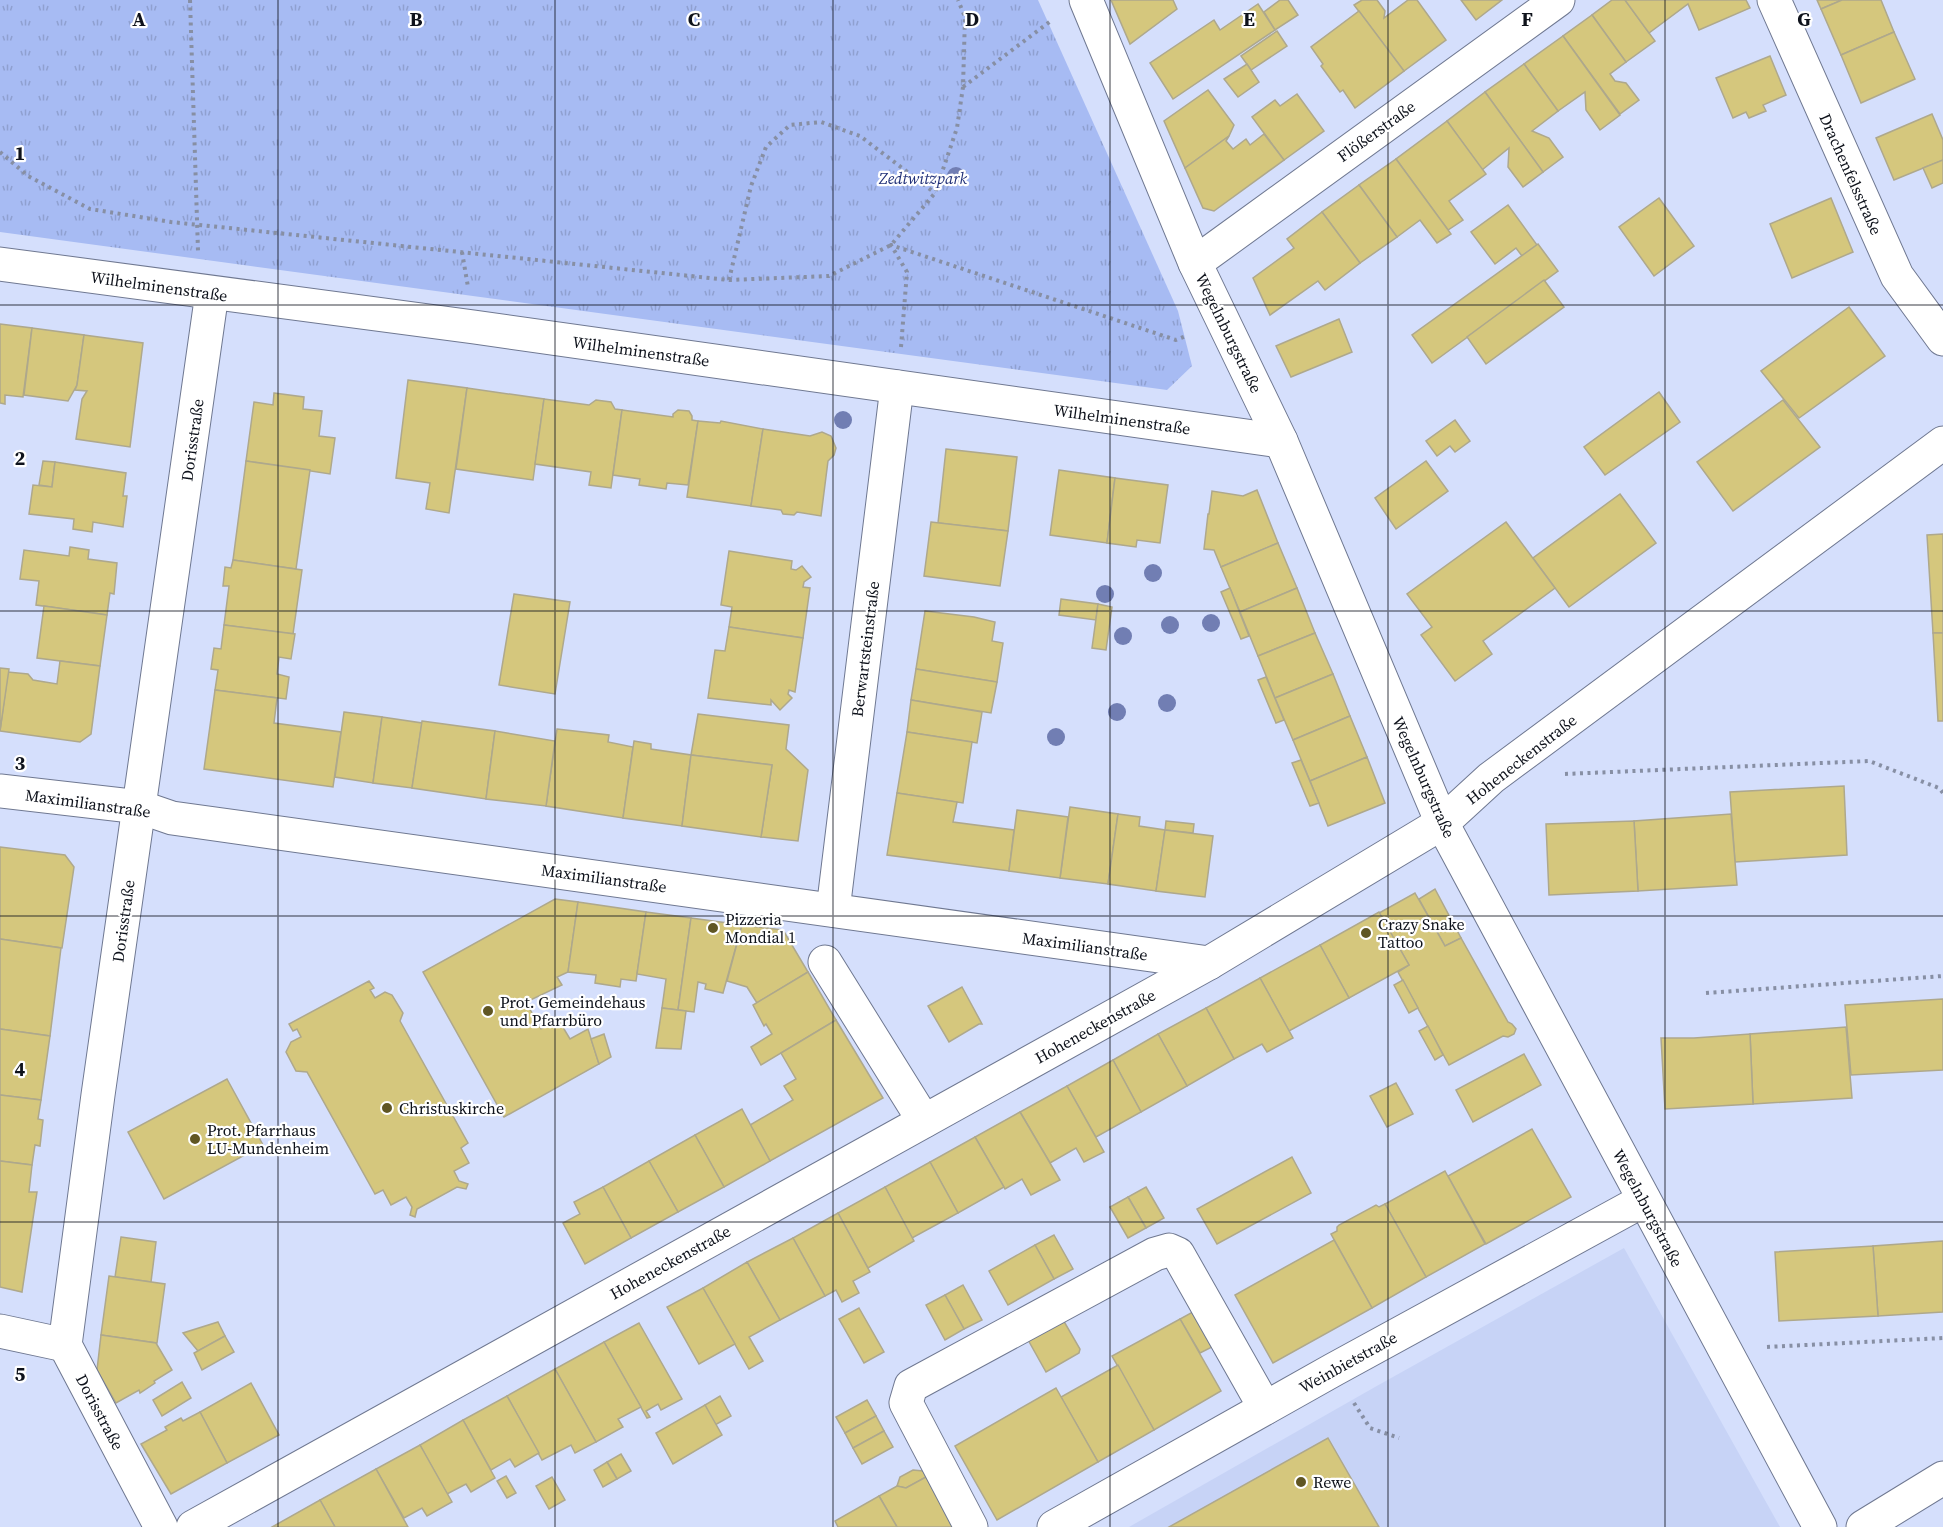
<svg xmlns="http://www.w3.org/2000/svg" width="1943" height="1527" font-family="'Source Serif 4',serif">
  <defs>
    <pattern id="grass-tufts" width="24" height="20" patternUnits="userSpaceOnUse" patternTransform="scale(1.5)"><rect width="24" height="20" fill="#a7bbf3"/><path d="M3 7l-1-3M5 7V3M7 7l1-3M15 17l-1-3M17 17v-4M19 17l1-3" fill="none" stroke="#8fa0d0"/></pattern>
  </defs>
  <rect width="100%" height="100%" fill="#d5dffc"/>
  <path fill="#c7d3f6" d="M1624,1248L1780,1527H1129L1375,1387Z"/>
  <path fill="url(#grass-tufts)" d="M0,0H1038L1178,311L1192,366L1167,390L0,232Z"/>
  <g fill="#d5c77d" stroke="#aea88c" stroke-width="1.5">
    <path d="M1111,0H1173L1177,9L1130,44Z"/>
    <path d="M1280,0H1288L1298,15L1275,30L1264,12Z"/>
    <path d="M1362,0H1377L1385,11L1384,18L1408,0H1417L1446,40L1404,71L1354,5Z"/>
    <path d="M1461,0H1502L1476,20Z"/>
    <path d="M1612,0H1625L1655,41L1626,62L1592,15Z"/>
    <path d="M1625,0H1746L1750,8L1699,30L1688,4L1649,33Z"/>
    <path d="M1817,0H1842L1821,9Z"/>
    <path d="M1842,0H1881L1894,32L1841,55L1821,9Z"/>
    <path d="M1258,4L1275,30L1173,99L1150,63L1214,20L1220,30Z"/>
    <path d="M1359,11L1404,71L1355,108L1343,90L1340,92L1321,66L1323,64L1311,47Z"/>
    <path d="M1592,15L1626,62L1610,74L1615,81L1626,83L1639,100L1620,114L1563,36Z"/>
    <path d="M1277,31L1287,46L1251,70L1241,56Z"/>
    <path d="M1894,32L1915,79L1861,103L1841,55Z"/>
    <path d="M1563,36L1620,115L1600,130L1586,110L1585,92L1558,111L1524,64Z"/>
    <path d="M1770,56L1786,95L1763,105L1766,111L1749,118L1746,112L1733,118L1716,78Z"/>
    <path d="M1247,64L1259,82L1238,97L1224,79Z"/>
    <path d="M1524,64L1558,111L1532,131L1549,138L1563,157L1543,172L1485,92Z"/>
    <path d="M1208,90L1234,125L1229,136L1185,168L1164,121Z"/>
    <path d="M1485,92L1543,172L1523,187L1508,167L1509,148L1482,170L1447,121Z"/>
    <path d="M1297,94L1324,131L1284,160L1252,117L1275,100L1280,106Z"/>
    <path d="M1932,114L1943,140V160L1894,180L1876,138Z"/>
    <path d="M1447,121L1486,174L1449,201L1463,220L1448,230L1396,159Z"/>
    <path d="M1264,134L1284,160L1214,211L1203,208L1185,168L1229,136L1226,141L1233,149L1246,139L1250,145Z"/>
    <path d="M1396,159L1451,234L1437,243L1420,220L1397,237L1359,185Z"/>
    <path d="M1943,160V183L1932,188L1923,168Z"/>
    <path d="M1359,185L1397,237L1360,263L1322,212Z"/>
    <path d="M1659,198L1694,246L1654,276L1619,227Z"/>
    <path d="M1831,198L1853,252L1792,278L1770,224Z"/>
    <path d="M1508,205L1537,245L1522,256L1516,248L1495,264L1471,232Z"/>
    <path d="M1322,212L1360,263L1325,290L1318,281L1270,315L1253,278L1294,248L1287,239Z"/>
    <path d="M1538,244L1558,271L1432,363L1412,335Z"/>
    <path d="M1544,280L1564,307L1486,364L1467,337Z"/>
    <path d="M1849,307L1885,356L1799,418L1761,371Z"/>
    <path d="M1339,319L1352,352L1291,377L1276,346Z"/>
    <path d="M0,324L32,328L23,397L5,395V404L0,403Z"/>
    <path d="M32,328L84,335L77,385L68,401L24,395Z"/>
    <path d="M84,335L143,343L130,447L76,439L82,399L87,391L75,390L77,385Z"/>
    <path d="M408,380L467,388L449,513L426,509L430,483L396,478Z"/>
    <path d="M467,388L544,399L533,480L456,469Z"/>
    <path d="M1659,392L1680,422L1605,475L1584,447Z"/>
    <path d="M274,393L304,397L303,409L322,411L319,436L335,438L330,474L246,461L254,402L273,405Z"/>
    <path d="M544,399L589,405L596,400L611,402L615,409L622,410L611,488L589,485L591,472L535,464Z"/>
    <path d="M1783,400L1820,447L1733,511L1697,462Z"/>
    <path d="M622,410L673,417V414L678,410L689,411L692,416V420L698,421L688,485L667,483L666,489L639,485L640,479L613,475Z"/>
    <path d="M1455,420L1470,441L1455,452L1450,446L1437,456L1426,441Z"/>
    <path d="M698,421L720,423L721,421L763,429L751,506L687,497Z"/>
    <path d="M763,429L810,436L822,432L831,436L836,448L834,455L828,461L821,516L797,512L794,515L783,514L781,510L751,506Z"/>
    <path d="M946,449L1017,457L1008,531L938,523Z"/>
    <path d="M43,461L55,462L52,487L39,485Z"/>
    <path d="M246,461L310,470L296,569L233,560Z"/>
    <path d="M1426,461L1448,491L1396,529L1375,498Z"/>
    <path d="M55,462L126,473L123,496H127L123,527L93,522L92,532L73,529L74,519L29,514L33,485L52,487Z"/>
    <path d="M1059,470L1115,478L1107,543L1050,535Z"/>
    <path d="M1115,478L1168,485L1160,543L1137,540L1136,547L1107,543Z"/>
    <path d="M1257,490L1278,543L1221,567L1214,550L1204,549L1208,514H1209L1212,491L1243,496Z"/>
    <path d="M1620,494L1656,543L1569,607L1533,558Z"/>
    <path d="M931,522L1008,531L1000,586L924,576Z"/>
    <path d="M1506,522L1555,588L1483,641L1492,654L1455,681L1421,635L1432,627L1407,594Z"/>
    <path d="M1943,534V633H1933L1927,535Z"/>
    <path d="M1278,543L1297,588L1240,612L1221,567Z"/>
    <path d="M70,547L89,550L88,559L117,563L114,594L110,593L107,615L36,605L39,581L20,579L24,550L69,556Z"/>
    <path d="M729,551L792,561L791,569L796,570L802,566L811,577L804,582L803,587L810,588L803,638L729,627L732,607L721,605Z"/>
    <path d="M233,560L302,570L293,634L224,625L229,586H223L225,567L231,568Z"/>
    <path d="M1230,588L1249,636L1241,639L1221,592Z"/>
    <path d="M1297,588L1315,633L1258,656L1240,612Z"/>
    <path d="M514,594L570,602L555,694L499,685Z"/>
    <path d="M1061,599L1098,604L1096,620L1059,615Z"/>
    <path d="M1098,604L1112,607L1106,650L1092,648Z"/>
    <path d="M44,606L107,615L100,666L37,658Z"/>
    <path d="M925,611L974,617L995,622L992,641L1003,643L997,682L916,669Z"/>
    <path d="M224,625L295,634L291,659L279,657L277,674L289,677L286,699L215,690L218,670L211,669L214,648L221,649Z"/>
    <path d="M729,627L803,638L795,692L789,690L788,694L792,698L780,710L771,700V705L708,698L715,650L725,651Z"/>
    <path d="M1315,633L1333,674L1275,698L1258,656Z"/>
    <path d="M1933,633H1943V721H1938Z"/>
    <path d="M60,661L100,666L91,734L80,742L0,731L8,672L28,674L33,680L57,684Z"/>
    <path d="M0,668L9,669L0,731Z"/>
    <path d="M916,669L997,682L991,713L911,700Z"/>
    <path d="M1333,674L1350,716L1293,740L1275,698Z"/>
    <path d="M1266,677L1284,720L1276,723L1258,680Z"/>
    <path d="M215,690L277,698L274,723L341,732L333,787L204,769Z"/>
    <path d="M911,700L982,712L977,743L907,732Z"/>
    <path d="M344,712L382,717L373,783L335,777Z"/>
    <path d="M698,714L789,725L786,749L808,770L798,841L761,837L772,765L691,755Z"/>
    <path d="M1350,716L1367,757L1310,781L1293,740Z"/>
    <path d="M382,717L422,723L412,788L373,783Z"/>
    <path d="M422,721L495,731L486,799L412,788Z"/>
    <path d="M557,729L609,735L608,742L633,747L623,818L546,806Z"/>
    <path d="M495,731L555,741L546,806L486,799Z"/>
    <path d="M907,732L972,742L963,803L897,793Z"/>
    <path d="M634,741L651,744V749L691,755L682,826L623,818Z"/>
    <path d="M691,755L772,765L761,837L682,826Z"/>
    <path d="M1367,757L1385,803L1328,826L1310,781Z"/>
    <path d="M1301,760L1319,803L1310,806L1292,763Z"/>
    <path d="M1844,786L1847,855L1735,862L1730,792Z"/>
    <path d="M897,793L957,802L953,822L1014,830L1009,871L887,855Z"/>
    <path d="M1070,807L1118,814L1108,884L1060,878Z"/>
    <path d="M1017,810L1068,817L1060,878L1009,871Z"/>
    <path d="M1118,814L1140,817L1139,826L1165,830L1156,891L1108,884Z"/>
    <path d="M1731,814L1737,885L1638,891L1634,821Z"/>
    <path d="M1166,821L1194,824L1193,833L1165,830Z"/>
    <path d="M1634,821L1638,891L1549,895L1546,824Z"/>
    <path d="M1165,830L1213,836L1205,897L1156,891Z"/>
    <path d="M0,847L65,855L74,867L62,948L0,939Z"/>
    <path d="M1435,889L1461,938L1445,946L1419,899Z"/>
    <path d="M1415,893L1445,946L1461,938L1508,1022L1512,1024L1516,1029L1514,1034L1508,1037L1503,1036L1449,1065L1398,972L1409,965L1379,913Z"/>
    <path d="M555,899L578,902L568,972L557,977L562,985L526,1002L541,1029L558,1019L570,1039L588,1029L599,1064L504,1117L423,972Z"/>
    <path d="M578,902L646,912L636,981L621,979L620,987L595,983L596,975L568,972Z"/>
    <path d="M646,912L691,918L678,1010L662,1008L666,979L637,974Z"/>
    <path d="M1379,912L1409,965L1349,998L1320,945Z"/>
    <path d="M691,918L742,925L723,993L705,989L706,984L698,982L694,1012L678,1010Z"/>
    <path d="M742,925L783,930L808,972L757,1003L747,987L727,981Z"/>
    <path d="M0,939L61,948L50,1036L0,1029Z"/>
    <path d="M1320,945L1349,998L1289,1031L1260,978Z"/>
    <path d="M808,972L836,1020L761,1065L751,1047L772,1034L766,1024L764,1026L753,1005Z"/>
    <path d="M1260,978L1293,1038L1267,1052L1262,1044L1234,1059L1206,1008Z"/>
    <path d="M1403,980L1418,1008L1409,1013L1394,985Z"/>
    <path d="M369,981L374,988L370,990L375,998L385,992L392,995L403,1013L400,1021L468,1143L461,1148L469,1163L454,1171L459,1181L468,1184L466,1189L457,1187L417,1209L415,1217L410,1215L412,1207L406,1197L391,1205L383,1190L375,1194L307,1072L296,1071L286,1052L291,1042L301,1037L297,1029L293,1031L289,1024Z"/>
    <path d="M962,987L982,1024H979L949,1042L928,1006Z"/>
    <path d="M1943,999V1070L1851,1075L1845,1005Z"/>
    <path d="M662,1008L686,1011L681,1049L656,1048Z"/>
    <path d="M1206,1008L1234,1059L1187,1086L1158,1034Z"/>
    <path d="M836,1020L883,1098L770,1161L750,1125L793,1100L784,1086L796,1079L781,1053Z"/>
    <path d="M1428,1026L1443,1055L1435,1060L1419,1031Z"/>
    <path d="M1846,1027L1852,1098L1753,1104L1750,1034Z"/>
    <path d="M0,1029L50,1036L41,1100L0,1095Z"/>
    <path d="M604,1034L611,1057L599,1064L591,1039Z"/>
    <path d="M1158,1034L1187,1086L1141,1112L1113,1060Z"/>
    <path d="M1750,1034L1753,1104L1665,1109L1661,1038H1694Z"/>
    <path d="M1524,1054L1541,1085L1473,1122L1456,1090Z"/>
    <path d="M1113,1060L1141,1112L1096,1137L1067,1086Z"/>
    <path d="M227,1079L263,1145L164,1199L128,1132Z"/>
    <path d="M1396,1083L1413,1114L1387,1127L1370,1096Z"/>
    <path d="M1067,1086L1104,1152L1084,1162L1076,1148L1050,1163L1020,1112Z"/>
    <path d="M0,1095L41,1100L38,1119L43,1120L40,1146L35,1145L32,1165L0,1161Z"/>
    <path d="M742,1109L770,1161L724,1187L695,1135Z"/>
    <path d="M1020,1112L1060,1180L1031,1195L1022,1179L1005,1189L975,1137Z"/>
    <path d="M1532,1129L1571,1197L1486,1244L1448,1176Z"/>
    <path d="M695,1135L724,1187L678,1212L649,1161Z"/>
    <path d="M975,1137L1004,1187L958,1213L930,1162Z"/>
    <path d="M1292,1157L1311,1193L1217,1244L1197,1209Z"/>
    <path d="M0,1161L32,1165L29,1192H37L22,1292L0,1287Z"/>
    <path d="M649,1161L678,1212L631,1238L603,1187Z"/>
    <path d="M930,1162L958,1213L912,1238L885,1187Z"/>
    <path d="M1445,1171L1485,1244L1426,1277L1385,1204Z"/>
    <path d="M603,1187L631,1238L585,1264L563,1223L580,1214L574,1202Z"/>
    <path d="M885,1187L914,1241L868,1268L838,1213Z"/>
    <path d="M1146,1187L1164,1218L1146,1228L1128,1197Z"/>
    <path d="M1128,1197L1146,1228L1128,1238L1110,1207Z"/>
    <path d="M1385,1204L1426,1277L1372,1308L1331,1234L1337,1231V1227L1339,1225L1376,1205L1379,1207Z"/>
    <path d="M838,1213L870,1272L853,1281L859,1293L842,1302L836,1290L825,1296L793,1238Z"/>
    <path d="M1054,1235L1073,1269L1054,1279L1035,1245Z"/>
    <path d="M121,1237L156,1242L151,1282L115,1277Z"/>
    <path d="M793,1238L825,1296L780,1320L747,1262Z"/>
    <path d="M1334,1240L1372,1308L1273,1363L1235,1295Z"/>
    <path d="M1943,1241V1312L1878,1316L1873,1246Z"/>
    <path d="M1035,1245L1054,1279L1008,1305L989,1271Z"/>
    <path d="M1873,1246L1878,1316L1779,1321L1775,1252Z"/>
    <path d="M747,1262L780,1320L749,1337L763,1361L749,1369L703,1288Z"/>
    <path d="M109,1276L165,1284L157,1343L101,1335Z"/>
    <path d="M963,1285L982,1320L964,1329L945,1295Z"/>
    <path d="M703,1288L735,1344L699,1364L667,1307Z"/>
    <path d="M945,1295L964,1329L945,1340L926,1305Z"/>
    <path d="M859,1308L884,1352L864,1363L839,1319Z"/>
    <path d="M1200,1308L1218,1344L1200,1353L1180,1319Z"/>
    <path d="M1062,1318L1080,1349L1079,1353L1046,1372L1027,1338Z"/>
    <path d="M1180,1319L1221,1391L1154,1430L1112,1356Z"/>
    <path d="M218,1322L225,1336L198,1351L183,1333Z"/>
    <path d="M639,1323L682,1399L661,1410L658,1404L646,1411L650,1417L647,1418L604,1342Z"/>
    <path d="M101,1335L156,1343L172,1370L154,1381L155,1383L140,1393L139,1390L116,1403L97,1370Z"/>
    <path d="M225,1336L234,1352L202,1370L194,1353Z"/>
    <path d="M604,1342L641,1407L618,1419L623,1427L596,1442L555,1369Z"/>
    <path d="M1118,1365L1154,1430L1098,1462L1061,1397Z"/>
    <path d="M555,1369L596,1442L575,1453L571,1445L542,1460L507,1396Z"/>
    <path d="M182,1382L191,1398L162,1416L153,1400Z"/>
    <path d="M251,1383L279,1435L227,1463L200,1412Z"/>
    <path d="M1056,1388L1098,1462L997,1520L955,1446Z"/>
    <path d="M507,1396L539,1453L515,1467L510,1459L491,1470L463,1420Z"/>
    <path d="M720,1396L731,1416L715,1425L705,1405Z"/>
    <path d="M867,1400L876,1416L845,1433L836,1417Z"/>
    <path d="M705,1405L722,1435L673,1464L656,1433Z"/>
    <path d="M200,1412L227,1463L171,1494L141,1444L167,1430L165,1427L181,1418L183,1421Z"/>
    <path d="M876,1416L884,1431L853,1448L845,1433Z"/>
    <path d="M463,1420L495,1478L471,1492L466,1484L447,1494L420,1445Z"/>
    <path d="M884,1431L893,1447L862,1464L853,1448Z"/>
    <path d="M1328,1438L1379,1527H1169Z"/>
    <path d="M420,1445L452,1502L427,1516L422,1508L404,1518L376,1469Z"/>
    <path d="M621,1454L631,1471L617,1479L607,1462Z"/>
    <path d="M607,1462L617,1479L603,1487L594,1470Z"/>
    <path d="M376,1469L408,1527H335L320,1500Z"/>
    <path d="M913,1470L923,1471L926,1477L906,1488L897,1486L900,1477Z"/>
    <path d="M506,1476L516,1493L507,1498L497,1481Z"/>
    <path d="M552,1477L565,1500L549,1509L536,1486Z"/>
    <path d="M926,1477L954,1527H897L879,1496L897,1486L906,1488Z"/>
    <path d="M879,1496L897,1527H838L835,1521Z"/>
    <path d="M320,1500L335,1527H272Z"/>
  </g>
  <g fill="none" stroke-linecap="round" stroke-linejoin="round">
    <defs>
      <g id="minor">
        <path d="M1086,0L1195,263L1281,441L1442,823L1820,1527"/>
        <path d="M1774,0L1897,276L1943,339"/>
        <path d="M1195,263L1558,0"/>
        <path d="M0,264L474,327L1281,441"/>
        <path d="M0,791L140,807L172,818L1209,963"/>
        <path d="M833,910L897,387"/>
        <path d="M825,962L924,1121"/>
        <path d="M0,1331L65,1345"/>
        <path d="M161,1527L65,1345L98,1095L212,293"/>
        <path d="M193,1527L1209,963L1442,823L1491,778L1943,443"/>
        <path d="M971,1527L906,1403L911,1386L1155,1254L1169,1250L1178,1254L1265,1408"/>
        <path d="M1054,1527L1333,1370L1644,1200"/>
        <path d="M1863,1527L1943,1478"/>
      </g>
    </defs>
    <use href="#minor" stroke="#6f7891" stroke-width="35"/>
    <g stroke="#878fa4" stroke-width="4" stroke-dasharray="3 4.5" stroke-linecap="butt">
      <path d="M190,0L198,251"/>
      <path d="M963,87L1052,20"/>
      <path d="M0,152L28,176L90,209L171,222L729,280L829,276L891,245L935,193L957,128L963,87L965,17L958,0"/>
      <path d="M462,252L468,287"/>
      <path d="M729,280L751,186L766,147L790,125L821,122L860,136L935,193"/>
      <path d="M901,347L907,272L891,245L1176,340L1186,336"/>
      <path d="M1565,774L1869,761L1939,788L1943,793"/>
      <path d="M1706,993L1943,976"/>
      <path d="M1767,1347L1943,1338"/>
      <path d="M1354,1403L1370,1428L1399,1438"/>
    </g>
    <use href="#minor" stroke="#fff" stroke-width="33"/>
  </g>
  <g fill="#717eb3">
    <circle cx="956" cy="176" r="9"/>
    <circle cx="843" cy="420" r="9"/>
    <circle cx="1153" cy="573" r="9"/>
    <circle cx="1105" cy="594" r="9"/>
    <circle cx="1211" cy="623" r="9"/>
    <circle cx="1170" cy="625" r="9"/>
    <circle cx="1123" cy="636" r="9"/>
    <circle cx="1167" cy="703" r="9"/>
    <circle cx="1117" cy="712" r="9"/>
    <circle cx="1056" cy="737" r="9"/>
  </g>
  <path fill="none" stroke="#0e121b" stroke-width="1.5" stroke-opacity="0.55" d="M278,0V1527M555,0V1527M833,0V1527M1110,0V1527M1388,0V1527M1665,0V1527M0,305H1943M0,611H1943M0,916H1943M0,1222H1943"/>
  <g fill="#605623" stroke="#fff" stroke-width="2">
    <circle cx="713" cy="928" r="6"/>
    <circle cx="1366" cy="933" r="6"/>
    <circle cx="488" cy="1011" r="6"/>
    <circle cx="387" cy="1108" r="6"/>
    <circle cx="195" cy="1139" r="6"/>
    <circle cx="1301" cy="1482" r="6"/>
  </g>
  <g text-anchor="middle" stroke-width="4.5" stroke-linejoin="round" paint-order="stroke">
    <g font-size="16" fill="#0e121b" stroke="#fff">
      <text transform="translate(1376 131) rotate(-36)" y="6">Flößerstraße</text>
      <text transform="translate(1851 174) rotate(66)" y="6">Drachenfelsstraße</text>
      <text transform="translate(159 286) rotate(8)" y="6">Wilhelminenstraße</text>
      <text transform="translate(1229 333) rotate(64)" y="6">Wegelnburgstraße</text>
      <text transform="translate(641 351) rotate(8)" y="6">Wilhelminenstraße</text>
      <text transform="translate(1122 419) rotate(8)" y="6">Wilhelminenstraße</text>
      <text transform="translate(192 440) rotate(-82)" y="6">Dorisstraße</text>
      <text transform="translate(865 649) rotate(-83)" y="6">Berwartsteinstraße</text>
      <text transform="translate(1521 759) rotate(-38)" y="6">Hoheneckenstraße</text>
      <text transform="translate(1424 777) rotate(66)" y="6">Wegelnburgstraße</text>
      <text transform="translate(88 803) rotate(8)" y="6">Maximilianstraße</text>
      <text transform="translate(604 878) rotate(8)" y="6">Maximilianstraße</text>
      <text transform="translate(123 921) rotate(-82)" y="6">Dorisstraße</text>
      <text transform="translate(1085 946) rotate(8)" y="6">Maximilianstraße</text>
      <text transform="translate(1095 1026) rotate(-29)" y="6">Hoheneckenstraße</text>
      <text transform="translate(1648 1208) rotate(62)" y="6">Wegelnburgstraße</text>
      <text transform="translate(670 1262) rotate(-29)" y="6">Hoheneckenstraße</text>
      <text transform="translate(1348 1362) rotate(-29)" y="6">Weinbietstraße</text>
      <text transform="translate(100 1412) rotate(62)" y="6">Dorisstraße</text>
    </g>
    <g font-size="16" font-style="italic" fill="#1f2f77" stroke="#fff">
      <text x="923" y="184">Zedtwitzpark</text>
    </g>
    <g font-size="16" fill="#0e121b" stroke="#fff" text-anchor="start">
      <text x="725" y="925">Pizzeria<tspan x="725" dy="18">Mondial 1</tspan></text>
      <text x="1378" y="930">Crazy Snake<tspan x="1378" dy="18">Tattoo</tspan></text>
      <text x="500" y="1008">Prot. Gemeindehaus<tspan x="500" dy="18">und Pfarrbüro</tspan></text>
      <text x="399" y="1114">Christuskirche</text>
      <text x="207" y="1136">Prot. Pfarrhaus<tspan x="207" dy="18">LU-Mundenheim</tspan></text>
      <text x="1313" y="1488">Rewe</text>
    </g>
  </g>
  <g font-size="20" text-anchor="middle" font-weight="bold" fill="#0e121b" stroke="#fff" stroke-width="4.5" stroke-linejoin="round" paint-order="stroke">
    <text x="139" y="26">A</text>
    <text x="416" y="26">B</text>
    <text x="694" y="26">C</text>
    <text x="972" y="26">D</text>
    <text x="1249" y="26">E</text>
    <text x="1527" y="26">F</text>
    <text x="1804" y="26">G</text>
    <text x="20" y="160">1</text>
    <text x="20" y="465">2</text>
    <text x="20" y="770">3</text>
    <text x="20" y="1076">4</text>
    <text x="20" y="1381">5</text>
  </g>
</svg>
